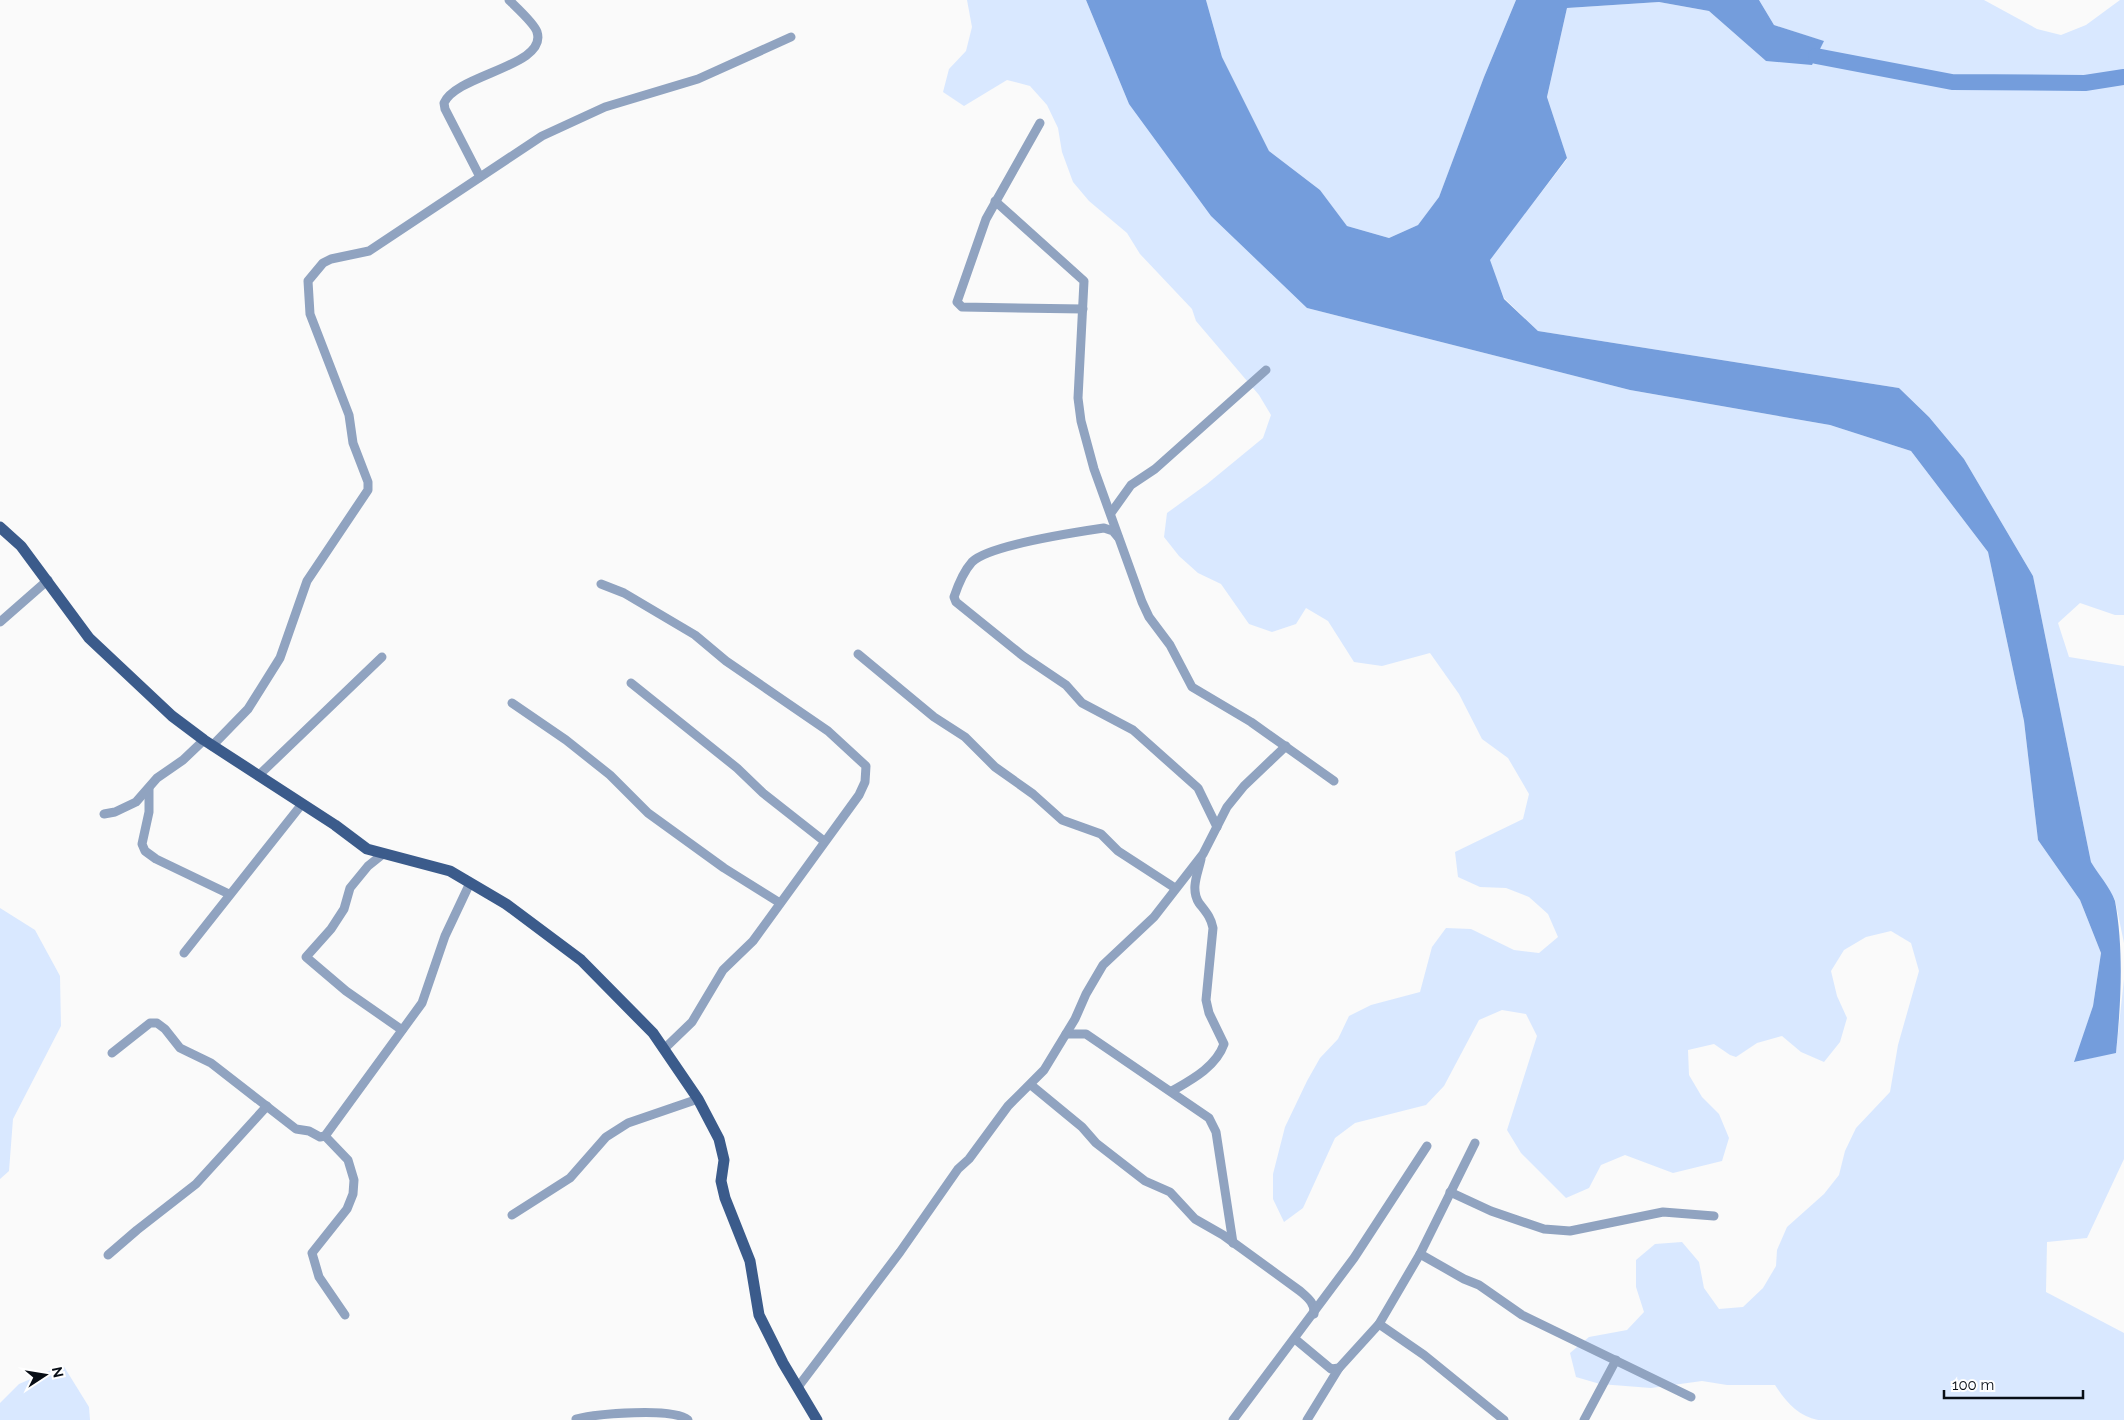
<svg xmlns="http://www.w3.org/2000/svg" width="2124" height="1420" font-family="Raleway,sans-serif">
  <rect width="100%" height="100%" fill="#fafafa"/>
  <g fill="#d9e8ff">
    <path d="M967,0H1086L1129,104L1307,308L1630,390L1830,425L1911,451L1988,552L2024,721L2038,840L2080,900L2101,953L2093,1006L2075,1062L2116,1052L2124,979V1159L2087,1238L2047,1242L2046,1292L2124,1333V1420H1818C1798,1416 1786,1402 1775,1385H1727L1702,1381L1651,1388L1600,1384L1576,1377L1570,1353L1589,1337L1627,1330L1644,1312L1636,1287V1260L1655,1244L1682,1242L1699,1262L1704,1288L1719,1309L1743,1307L1763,1288L1776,1266L1777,1250L1787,1227L1824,1194L1839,1175L1845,1151L1856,1128L1890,1092L1898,1045L1919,971L1911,943L1891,931L1866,937L1844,950L1831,971L1837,996L1847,1018L1840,1042L1824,1062L1801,1052L1782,1036L1757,1043L1736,1057L1730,1055L1714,1044L1688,1050L1689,1075L1702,1097L1719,1114L1729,1138L1722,1161L1673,1173L1625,1155L1601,1165L1589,1188L1566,1198L1521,1153L1507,1130L1537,1036L1526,1014L1502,1010L1479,1020L1444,1086L1426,1105L1355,1123L1335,1138L1303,1208L1284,1222L1273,1199V1174L1285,1127L1307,1081L1320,1058L1338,1039L1349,1016L1371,1005L1420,992L1432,947L1446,928L1471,929L1514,950L1539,953L1558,937L1548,914L1529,897L1506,888L1480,887L1458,877L1455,852L1523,819L1529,794L1508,758L1482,739L1459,694L1430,653L1382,666L1354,662L1328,621L1306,608L1296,624L1272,632L1249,624L1221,584L1198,573L1179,556L1164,537L1167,513L1207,484L1263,438L1271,415L1259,395L1196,321L1192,309L1140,254L1127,233L1089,201L1073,182L1062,152L1058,128L1047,105L1030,86L1007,80L964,106L943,92L949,69L966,51L972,27Z"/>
    <path d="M1206,0H1516L1484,77L1439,197L1418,225L1389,238L1347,226L1320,190L1269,151L1222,57Z"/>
    <path d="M1759,0H1984L2037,29L2061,35L2086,25L2120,0H2124V615H2115L2080,603L2058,623L2069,657L2124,666V943L2115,900L2091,862L2033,576L1964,459L1929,417L1899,388L1538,331L1504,298L1489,260L1567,159L1547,97L1567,8L1659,2L1709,11L1766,61L1823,41L1774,25Z"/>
    <path d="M0,908L35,930L60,976L61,1026L13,1119L9,1171L0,1179Z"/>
    <path d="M63,1365L89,1407L90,1420H0V1403L19,1384Z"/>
  </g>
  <path fill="#749ddc" d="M1086,0H1206L1222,57L1269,151L1320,190L1347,226L1389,238L1418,225L1439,197L1484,77L1516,0H1759L1774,25L1824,41L1812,65L1766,61L1709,11L1659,2L1567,8L1547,97L1567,158L1490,260L1504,299L1538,331L1899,388L1929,417L1964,459L2033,576L2091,862C2098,874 2110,887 2115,901C2124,949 2121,1003 2116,1053L2074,1062L2093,1006L2101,953L2080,900L2038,840L2024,721L1988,552L1911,451L1830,425L1630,390L1307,308L1211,216L1129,104Z"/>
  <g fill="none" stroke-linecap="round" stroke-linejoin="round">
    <path stroke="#749ddc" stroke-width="16" d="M1816,56L1952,82L2085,83L2124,77"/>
    <g stroke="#90a3c0" stroke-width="9">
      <path d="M1040,123L986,219L957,302L962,307L1083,309"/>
      <path d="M480,177L445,109L444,103C457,74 548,66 537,32C535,24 516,7 509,0"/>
      <path d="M995,201L1084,281L1078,398L1081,421L1094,469L1142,602L1149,617L1170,645L1192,687L1251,722L1334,781"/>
      <path d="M1111,513L1131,485L1155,469L1266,370"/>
      <path d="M1118,537L1113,531L1104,528C1077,532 989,545 972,562C963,572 958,585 954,597L956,602L1023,656L1066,685L1082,703L1133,730L1198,788L1217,827"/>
      <path d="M601,584L624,593L695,635L726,661L828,731L866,766L865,782L859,795L753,941L723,970L692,1022L664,1049"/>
      <path d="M0,622L48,580"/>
      <path d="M858,654L934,717L965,737L995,767L1033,794L1062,820L1101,834L1118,851L1175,888"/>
      <path d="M631,683L737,768L763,793L824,841"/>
      <path d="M512,703L566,740L610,775L648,813L724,868L780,903"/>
      <path d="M212,746L248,709L280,658L307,581L368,490V482L353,443L349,415L310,314L308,281L323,263L331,259L369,251L542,136L605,107L698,79L791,37"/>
      <path d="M258,776L382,657"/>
      <path d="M149,789V812L142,844L145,851L156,859L229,894"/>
      <path d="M104,814L115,812L136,802L157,778L183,760L204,740"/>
      <path d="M383,854L368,866L350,888L344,909L331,929L306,957L346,991L402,1030"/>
      <path d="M184,953L302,804"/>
      <path d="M1066,1034H1086L1209,1118L1216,1132L1233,1243"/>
      <path d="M112,1053L150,1023H157L165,1029L180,1048L211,1063L296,1129L309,1131L320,1137L325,1136L348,1160L354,1180L353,1194L347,1209L312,1253L319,1277L345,1315"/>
      <path d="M1031,1085L1082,1127L1096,1143L1145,1181L1170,1192L1195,1219L1223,1235L1300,1291C1308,1298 1315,1303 1314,1314"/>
      <path d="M1172,1091C1191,1080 1216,1067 1224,1044L1209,1013L1206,1000L1213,928C1211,917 1205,911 1199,903C1190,889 1198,873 1201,859"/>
      <path d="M325,1136L422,1003L445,936L470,883"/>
      <path d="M1450,1192L1491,1211L1544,1229L1570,1231L1663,1212L1714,1216"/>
      <path d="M512,1215L570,1178L606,1137L628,1123L698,1099"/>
      <path d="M1420,1254L1464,1279L1479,1285L1522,1315L1691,1397"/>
      <path d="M108,1255L137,1230L196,1184L267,1106"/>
      <path d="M1379,1324L1424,1355L1504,1420"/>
      <path d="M1295,1339L1331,1369L1339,1368"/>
      <path d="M798,1387L900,1252L958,1169L969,1159L1008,1106L1044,1070L1075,1019L1086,994L1103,965L1154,917L1203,854L1227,807L1244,786L1286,746"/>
      <path d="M576,1419C596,1414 673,1407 688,1420"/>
      <path d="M1233,1420L1354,1258L1427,1146"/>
      <path d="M1307,1420L1339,1368L1379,1324L1420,1254L1475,1143"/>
      <path d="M1584,1420L1616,1360"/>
    </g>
    <path stroke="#3b5b8b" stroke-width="11" d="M0,527L21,546L89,638L172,716L204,740L335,825L367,849L450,871L506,904L581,960L653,1033L698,1099L719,1139L724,1160L721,1181L725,1198L750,1261L759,1315L783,1363L817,1420"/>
  </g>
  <g transform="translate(45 1375) rotate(78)" stroke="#ffffff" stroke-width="4" paint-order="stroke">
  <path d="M0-4L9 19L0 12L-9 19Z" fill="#080e16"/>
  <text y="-8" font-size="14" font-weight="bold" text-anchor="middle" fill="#080e16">N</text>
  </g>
  <path d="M1944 1390v8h139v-8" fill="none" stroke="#080e16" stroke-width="2.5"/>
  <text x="1952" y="1390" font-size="15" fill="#080e16" stroke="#ffffff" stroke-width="4" paint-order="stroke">100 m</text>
</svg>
